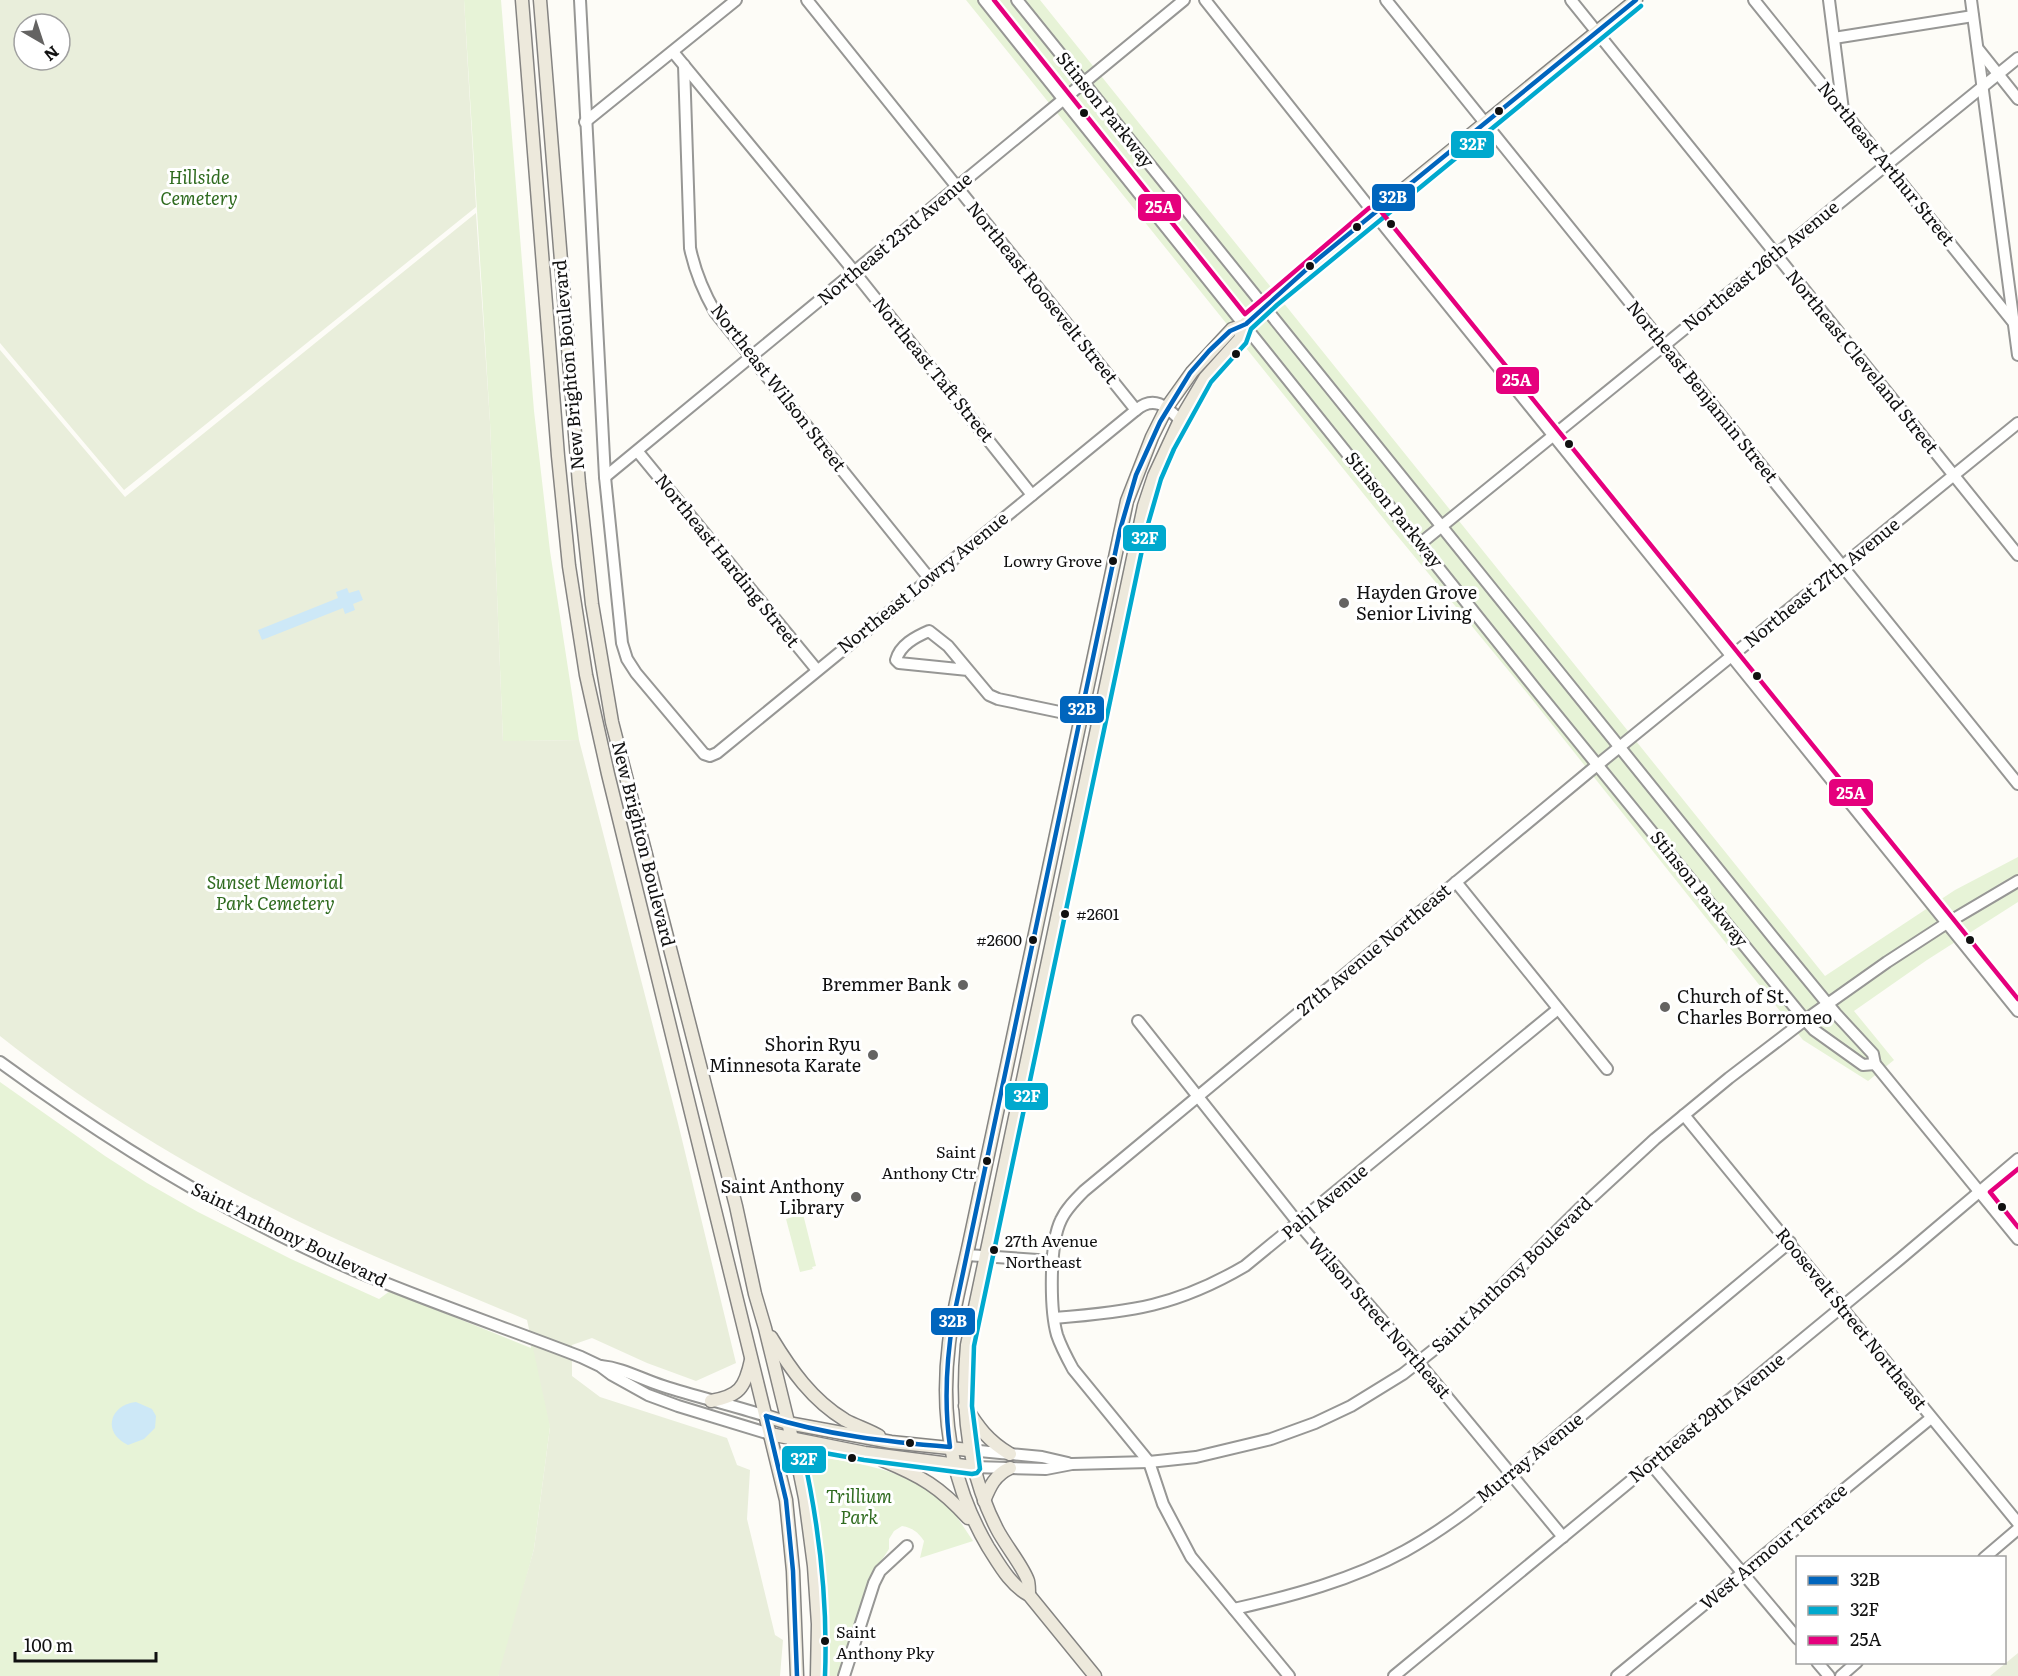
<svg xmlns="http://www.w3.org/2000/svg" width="2018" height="1676" font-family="Literata,serif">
  <rect width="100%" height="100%" fill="#fdfcf7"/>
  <g fill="#e7f3d7">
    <path d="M464,0H501L534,411L550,551L579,740L523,741L550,1427L534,1549L502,1669L498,1676H0V1082L105,1156L147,1183L198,1212L291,1259L379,1299L390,1291L531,1348L533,1313L503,741L490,422Z"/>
    <path d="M966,0H1040L1825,976L1955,890L2018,857V902L1927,960L1854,1011L1894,1060L1868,1081L1803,1040L1527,693L1395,533Z"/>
    <path d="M803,1214L816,1266L812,1267L813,1269L800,1272L786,1219Z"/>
    <path d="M825,1458C872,1465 923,1475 955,1514C961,1523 967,1532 973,1541L920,1558L924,1541C918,1532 913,1528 902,1526L894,1531L889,1539V1549L872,1575L839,1676H828L829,1632L824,1556L810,1475L818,1461Z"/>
  </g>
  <g fill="#e9eedb" fill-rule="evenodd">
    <path d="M0,0H464L476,207L124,490L0,343ZM24,24H60V60H24Z"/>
    <path d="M476,213L490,422L503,741L579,740L678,1123L736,1363L696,1381L647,1363L592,1338L572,1345V1376L600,1397L727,1438L737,1465L750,1470L747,1519L775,1635L783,1640L780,1676H498L534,1549L550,1427L527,1320C439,1283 349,1248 264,1204C172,1157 82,1101 0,1036V350L125,497Z"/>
    <path d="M2018,1653V1676H1990Z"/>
  </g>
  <g fill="#cde8f7">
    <path d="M347,588L349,593L359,590L363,600L353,604L355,610L345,614L343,608L262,640L258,630L338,598L336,592Z"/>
    <path d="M136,1402L152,1409L156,1416L155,1428L144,1439L128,1445C102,1433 109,1405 136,1402Z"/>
  </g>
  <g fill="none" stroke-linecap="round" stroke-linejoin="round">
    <defs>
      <g id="minor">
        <path d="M580,0L605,477L622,643L627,659L636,673L704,754L710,756L717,753L1136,410"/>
        <path d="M807,0L1136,410C1154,395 1166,406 1180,420"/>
        <path d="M984,0L1538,692L1805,1020L1814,1030L1863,1065L1875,1064"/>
        <path d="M1017,0L1776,941L1836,1014L1873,1054L1875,1064L2018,1239"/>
        <path d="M1205,0L1381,222L2018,1011"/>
        <path d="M1386,0L2018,784"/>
        <path d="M1571,0L2018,555"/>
        <path d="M1754,0L2018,328"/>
        <path d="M1829,0L1843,110"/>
        <path d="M1971,0L2018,355"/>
        <path d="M1834,38L1973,16"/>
        <path d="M1979,50L2018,99"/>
        <path d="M673,52L848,264L1032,495"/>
        <path d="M684,65L690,248C695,272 703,291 715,312L929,578"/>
        <path d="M585,122L736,0"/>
        <path d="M638,452L817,670"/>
        <path d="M605,477L1184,0"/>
        <path d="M1421,543L2018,58"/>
        <path d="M968,670L899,663L896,660C900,645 915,637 929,631L948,646L989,695L998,699L1098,720"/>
        <path d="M1456,882L1607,1069"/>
        <path d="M1138,1021L1299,1224L1419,1363L1563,1537"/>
        <path d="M0,1062C111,1143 229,1216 356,1271C429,1302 506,1328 581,1357L600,1366L612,1375L648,1395L678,1406L770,1434"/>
        <path d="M1684,1115L2018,1523"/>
        <path d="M967,1255L1052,1261"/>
        <path d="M1054,1318C1131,1312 1177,1306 1245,1266L1558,1009"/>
        <path d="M601,1366C623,1368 641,1379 663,1386C697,1397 732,1405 766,1416"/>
        <path d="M969,1450L1042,1457L1068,1463"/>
        <path d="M1650,1463L1798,1639"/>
        <path d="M973,1467L1046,1469L1072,1464L1149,1462L1196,1457L1271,1439L1315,1423L1351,1406L1403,1374L1450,1337L1579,1209L1655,1139L1729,1078L1805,1020L1887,962L1947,923L2018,881"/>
        <path d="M1984,1558L2018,1529"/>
        <path d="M1234,1609C1292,1596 1352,1580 1405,1551C1463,1519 1513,1473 1563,1431C1639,1368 1714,1305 1790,1242"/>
        <path d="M1817,1662L1829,1676"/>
        <path d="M844,1676L874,1583L880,1571L907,1546"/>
        <path d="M1289,1676L1191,1557L1163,1504L1149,1462L1073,1369C1067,1358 1061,1347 1057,1335C1050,1310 1049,1244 1061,1220C1066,1209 1075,1200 1084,1191L1590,771L2018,423"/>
        <path d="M1394,1676L1900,1259L2018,1159"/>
        <path d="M1617,1676L1931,1418"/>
        <path d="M1841,1676L1857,1662"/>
      </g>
      <g id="major">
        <path d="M522,0L558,456L569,566L586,675L608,774L786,1500L793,1571L797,1676"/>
        <path d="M540,0L579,484L592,604L612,722L736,1206L755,1294L765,1328L797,1459L805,1498L814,1566L818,1624L817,1676"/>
        <path d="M771,1337C791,1370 812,1400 845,1420C856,1426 869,1430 879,1436"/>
        <path d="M711,1401C739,1396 745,1388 751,1360"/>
        <path d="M965,1406C978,1427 988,1441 1010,1454"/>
        <path d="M766,1416L788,1423L891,1442L969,1450"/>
        <path d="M770,1434L865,1453L973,1467"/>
        <path d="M882,1460C921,1476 940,1487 968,1518"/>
        <path d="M984,1501C990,1486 995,1475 1010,1468"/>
        <path d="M1029,1595C1029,1591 1029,1585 1028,1581C1023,1566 1005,1545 997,1529C967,1471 961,1409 967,1345L1144,506L1154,476L1180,420L1205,378L1240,339L1244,325"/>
        <path d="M1095,1676L1029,1595C1010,1585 999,1564 988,1547C951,1484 940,1415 949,1343C953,1310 962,1277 969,1244L1127,501L1152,437L1167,407L1192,372L1232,329L1244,325L1272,299L1318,259L1636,0"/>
      </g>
    </defs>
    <use href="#minor" stroke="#979795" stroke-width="14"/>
    <use href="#major" stroke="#858482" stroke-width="15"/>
    <use href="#minor" stroke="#fffffe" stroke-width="10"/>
    <use href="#major" stroke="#ede9dc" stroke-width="12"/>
    <defs>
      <g id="bus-1">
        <path d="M766,1416C825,1435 889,1442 950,1447C944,1404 946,1363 953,1320L1120,530L1136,475L1160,422L1190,373L1209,351L1230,331L1246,324L1318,259L1636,0"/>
        <path d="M766,1416L786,1500L793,1571L797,1676"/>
      </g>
      <path id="bus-2" d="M825,1676C828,1599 819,1524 802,1449L864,1460L972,1474L977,1473L980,1469L972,1406L974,1346L1146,531L1161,479L1174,449L1211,382L1246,343L1251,329L1277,305L1641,6"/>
      <g id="bus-3">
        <path d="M994,0L1245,314L1369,208L1375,207L1379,209L2018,999"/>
        <path d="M2018,1169L1990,1192L2018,1227"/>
      </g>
    </defs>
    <use href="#bus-1" stroke="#fff" stroke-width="9"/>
    <use href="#bus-2" stroke="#fff" stroke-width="9"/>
    <use href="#bus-3" stroke="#fff" stroke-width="9"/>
    <use href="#bus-1" stroke="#0065bd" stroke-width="4.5"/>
    <use href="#bus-2" stroke="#00a9ce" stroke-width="4.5"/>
    <use href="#bus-3" stroke="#e5007d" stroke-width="4.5"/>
  </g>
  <g fill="#111" stroke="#fff" stroke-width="2">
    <circle cx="1499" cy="111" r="5"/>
    <circle cx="1084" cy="113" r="5"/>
    <circle cx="1391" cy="224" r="5"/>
    <circle cx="1357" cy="227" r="5"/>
    <circle cx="1310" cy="266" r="5"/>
    <circle cx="1236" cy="354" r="5"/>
    <circle cx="1569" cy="444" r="5"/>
    <circle cx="1113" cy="561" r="5"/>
    <circle cx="1757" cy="676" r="5"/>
    <circle cx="1065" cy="914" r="5"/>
    <circle cx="1033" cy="940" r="5"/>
    <circle cx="1970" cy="940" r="5"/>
    <circle cx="987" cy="1161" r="5"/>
    <circle cx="2002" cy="1207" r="5"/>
    <circle cx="994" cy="1250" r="5"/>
    <circle cx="910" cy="1443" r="5"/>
    <circle cx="852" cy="1458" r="5"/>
    <circle cx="825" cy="1641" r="5"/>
  </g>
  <g fill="#646362" stroke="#fff" stroke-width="2">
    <circle cx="1344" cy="603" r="6"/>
    <circle cx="963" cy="985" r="6"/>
    <circle cx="1665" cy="1007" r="6"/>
    <circle cx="873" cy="1055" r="6"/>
    <circle cx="856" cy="1197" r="6"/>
  </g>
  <g text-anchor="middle" stroke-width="6" stroke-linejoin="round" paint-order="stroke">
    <g font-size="16" fill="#111" stroke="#fff" text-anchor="end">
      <text x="1102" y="567">Lowry Grove</text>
      <text x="1076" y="920" text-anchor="start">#2601</text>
      <text x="1022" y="946">#2600</text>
      <text x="976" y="1158">Saint<tspan x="976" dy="21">Anthony Ctr</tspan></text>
      <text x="1005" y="1247" text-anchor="start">27th Avenue<tspan x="1005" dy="21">Northeast</tspan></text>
      <text x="836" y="1638" text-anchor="start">Saint<tspan x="836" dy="21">Anthony Pky</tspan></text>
    </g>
    <g font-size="18" fill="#111" stroke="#fff">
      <text transform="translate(1105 110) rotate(51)" y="6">Stinson Parkway</text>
      <text transform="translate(1886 164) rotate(51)" y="6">Northeast Arthur Street</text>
      <text transform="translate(895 239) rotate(-40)" y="6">Northeast 23rd Avenue</text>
      <text transform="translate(1761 266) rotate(-39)" y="6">Northeast 26th Avenue</text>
      <text transform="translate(1042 293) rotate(51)" y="6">Northeast Roosevelt Street</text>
      <text transform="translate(1862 362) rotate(51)" y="6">Northeast Cleveland Street</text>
      <text transform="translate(569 365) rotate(-95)" y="6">New Brighton Boulevard</text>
      <text transform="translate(933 370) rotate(51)" y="6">Northeast Taft Street</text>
      <text transform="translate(778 388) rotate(52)" y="6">Northeast Wilson Street</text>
      <text transform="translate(1702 392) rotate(51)" y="6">Northeast Benjamin Street</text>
      <text transform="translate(1394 510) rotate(51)" y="6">Stinson Parkway</text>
      <text transform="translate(727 561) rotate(51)" y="6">Northeast Harding Street</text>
      <text transform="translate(923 583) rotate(-39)" y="6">Northeast Lowry Avenue</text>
      <text transform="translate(1822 583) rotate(-39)" y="6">Northeast 27th Avenue</text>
      <text transform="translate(643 844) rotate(76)" y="6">New Brighton Boulevard</text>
      <text transform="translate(1699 889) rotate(51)" y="6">Stinson Parkway</text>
      <text transform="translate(1374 950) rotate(-40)" y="6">27th Avenue Northeast</text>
      <text transform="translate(1325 1202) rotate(-40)" y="6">Pahl Avenue</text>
      <text transform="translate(289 1235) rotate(26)" y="6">Saint Anthony Boulevard</text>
      <text transform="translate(1512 1275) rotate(-44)" y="6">Saint Anthony Boulevard</text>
      <text transform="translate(1379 1318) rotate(49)" y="6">Wilson Street Northeast</text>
      <text transform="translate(1851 1319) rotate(51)" y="6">Roosevelt Street Northeast</text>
      <text transform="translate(1707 1418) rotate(-39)" y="6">Northeast 29th Avenue</text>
      <text transform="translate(1530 1458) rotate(-39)" y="6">Murray Avenue</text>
      <text transform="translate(1774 1547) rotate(-40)" y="6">West Armour Terrace</text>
    </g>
    <g font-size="18" font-style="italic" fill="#2f6b1f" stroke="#fff">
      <text x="199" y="184">Hillside<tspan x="199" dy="21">Cemetery</tspan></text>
      <text x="275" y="889">Sunset Memorial<tspan x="275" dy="21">Park Cemetery</tspan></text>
      <text x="859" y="1503">Trillium<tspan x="859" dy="21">Park</tspan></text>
    </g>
    <g font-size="18" fill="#111" stroke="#fff" text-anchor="end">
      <text x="1356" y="599" text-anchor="start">Hayden Grove<tspan x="1356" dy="21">Senior Living</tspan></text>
      <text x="951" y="991">Bremmer Bank</text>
      <text x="1677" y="1003" text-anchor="start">Church of St.<tspan x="1677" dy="21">Charles Borromeo</tspan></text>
      <text x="861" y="1051">Shorin Ryu<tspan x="861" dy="21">Minnesota Karate</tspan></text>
      <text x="844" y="1193">Saint Anthony<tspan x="844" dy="21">Library</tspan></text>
    </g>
  </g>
  <g stroke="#fff" stroke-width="2">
    <rect x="1450" y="130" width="45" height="29" rx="6" fill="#00a9ce"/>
    <rect x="1371" y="183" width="45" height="29" rx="6" fill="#0065bd"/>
    <rect x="1137" y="193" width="45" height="29" rx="6" fill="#e5007d"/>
    <rect x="1495" y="366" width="45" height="29" rx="6" fill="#e5007d"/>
    <rect x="1122" y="524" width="45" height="28" rx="6" fill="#00a9ce"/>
    <rect x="1059" y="695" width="46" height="29" rx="6" fill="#0065bd"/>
    <rect x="1828" y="778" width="46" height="29" rx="6" fill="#e5007d"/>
    <rect x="1004" y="1082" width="45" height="29" rx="6" fill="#00a9ce"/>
    <rect x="930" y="1307" width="46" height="29" rx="6" fill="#0065bd"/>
    <rect x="781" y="1445" width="46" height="29" rx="6" fill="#00a9ce"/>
  </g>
  <g font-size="16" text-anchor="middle" font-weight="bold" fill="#fff">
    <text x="1473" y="150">32F</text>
    <text x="1393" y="203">32B</text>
    <text x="1160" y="213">25A</text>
    <text x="1517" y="386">25A</text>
    <text x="1145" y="544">32F</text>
    <text x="1082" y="715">32B</text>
    <text x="1851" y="799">25A</text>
    <text x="1027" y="1102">32F</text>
    <text x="953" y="1327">32B</text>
    <text x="804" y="1465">32F</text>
  </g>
  <rect x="1796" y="1556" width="210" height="108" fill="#ffffff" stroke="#a0a0a0" stroke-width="1.5"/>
  <rect x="1808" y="1576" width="30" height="9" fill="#0065bd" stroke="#a0a0a0" stroke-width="1.5"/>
  <text x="1850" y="1586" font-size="18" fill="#111111">32B</text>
  <rect x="1808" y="1606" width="30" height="9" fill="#00a9ce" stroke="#a0a0a0" stroke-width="1.5"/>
  <text x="1850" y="1616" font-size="18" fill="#111111">32F</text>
  <rect x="1808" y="1636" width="30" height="9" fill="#e5007d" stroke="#a0a0a0" stroke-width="1.5"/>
  <text x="1850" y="1646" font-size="18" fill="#111111">25A</text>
  <g transform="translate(42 42) rotate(141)"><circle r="28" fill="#ffffff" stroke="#a0a0a0" stroke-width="1.5"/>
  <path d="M0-4.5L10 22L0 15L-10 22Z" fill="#646362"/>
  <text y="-9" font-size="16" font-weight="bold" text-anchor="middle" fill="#111111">N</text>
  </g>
  <path d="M15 1652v9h141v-9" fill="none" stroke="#111111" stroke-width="3"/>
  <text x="24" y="1652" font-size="18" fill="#111111" stroke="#ffffff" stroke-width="4.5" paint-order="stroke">100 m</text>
</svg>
